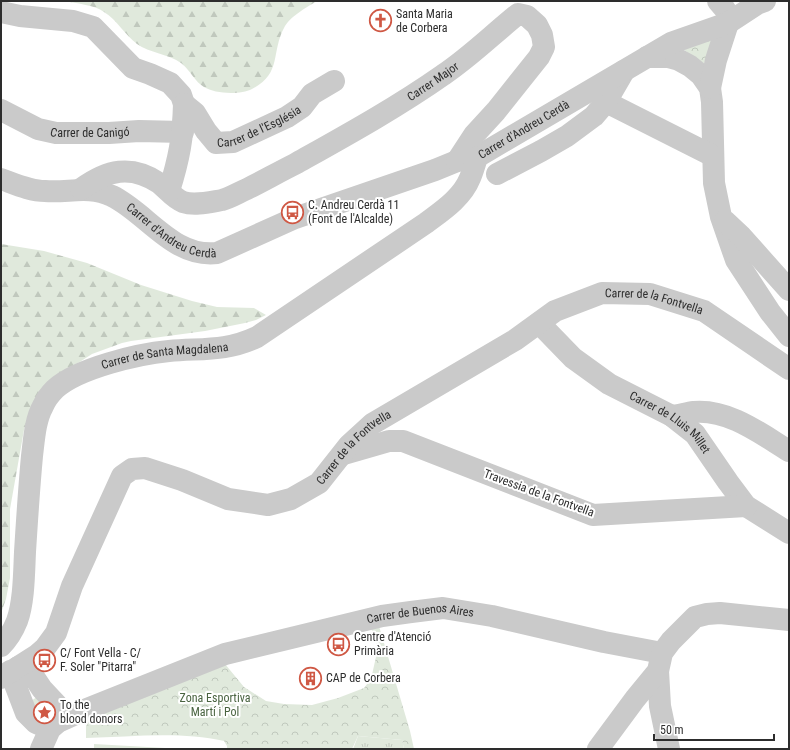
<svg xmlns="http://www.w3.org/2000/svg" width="790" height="750" font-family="'Roboto Condensed',sans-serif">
  <defs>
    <pattern id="grass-tufts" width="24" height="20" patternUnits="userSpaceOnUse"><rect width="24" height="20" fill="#e0e9dc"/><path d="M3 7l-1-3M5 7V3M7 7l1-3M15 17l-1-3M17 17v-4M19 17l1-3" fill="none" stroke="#c0c8bd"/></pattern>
    <pattern id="forest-firs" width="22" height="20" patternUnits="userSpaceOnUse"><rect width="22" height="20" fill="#e0e9dc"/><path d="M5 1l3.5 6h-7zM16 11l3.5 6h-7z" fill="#c0c8bd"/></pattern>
    <pattern id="park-crowns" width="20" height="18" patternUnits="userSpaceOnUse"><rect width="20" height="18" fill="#e0e9dc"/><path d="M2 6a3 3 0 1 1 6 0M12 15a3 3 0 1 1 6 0" fill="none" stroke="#c0c8bd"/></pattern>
  </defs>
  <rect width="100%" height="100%" fill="#fff"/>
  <path fill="url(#grass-tufts)" d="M358,736L402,740L404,749H353Z"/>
  <g fill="url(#forest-firs)">
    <path d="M63,1H317C307,7 289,17 284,28C271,52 282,74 252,89C240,95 215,94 204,87C195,82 190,70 181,63C169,54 149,53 137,44C125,35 117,20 104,12C95,5 75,3 63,1Z"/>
    <path d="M1,244L44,251L87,263L141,285L192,301L217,307L254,308L266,315L256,320L245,323L205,331L131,341L122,343L92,354L75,365L27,420L24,430L10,509V578L6,599L1,613Z"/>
  </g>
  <g fill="url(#park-crowns)">
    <path d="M712,40L704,64L677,45Z"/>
    <path d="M379,626L410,731L414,749H404L402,740L358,736L352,749H227V746L224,741C180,731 131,737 86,738V721L225,664L244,687L266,701L284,704L312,705L338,698L364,688L371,679L376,657V642L371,628Z"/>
  </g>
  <g fill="#e0e9dc">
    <path d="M41,694L48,714L42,716L31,701Z"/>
    <path d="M94,744L183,749H94Z"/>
  </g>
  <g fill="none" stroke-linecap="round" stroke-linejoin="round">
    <g stroke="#cacaca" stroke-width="22">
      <path d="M1,12L20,16L73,21L93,27L133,68L150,74L170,83L181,95L184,104"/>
      <path d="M647,57H668L679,60L690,66L701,75L710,88L712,102L714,183L721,217L736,260L770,312L789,336"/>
      <path d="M710,88L716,60L728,23V14L724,8L718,1"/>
      <path d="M606,102L713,156"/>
      <path id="s1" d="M1,110L38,129L56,133H109L139,131L183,132"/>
      <path d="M497,174L541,151L567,136L594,116L606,102L624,71"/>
      <path id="s2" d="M1,179C15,184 30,191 45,191C69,193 88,185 112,196C147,213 173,258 217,253L295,218L435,170L457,161L477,157L671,43L728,23L757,4L765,1"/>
      <path id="s3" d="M81,189C107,170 131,164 159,183C167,189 173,198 183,202C195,206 210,202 222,200C230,198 238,193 247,189C263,181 279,172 295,164C345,136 396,108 443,75C470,57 493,34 518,14L527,16L537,25L542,35L544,47L539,57L496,111L474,135L457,161"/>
      <path id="s4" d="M169,191C179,159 183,138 184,104L195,113L206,131L216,143L233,142L287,117L302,107L312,94L334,81"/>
      <path d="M725,221L741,236L789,290"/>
      <path id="s5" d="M539,323L573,358L609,384L672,416L695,434L728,482L746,506L789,533"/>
      <path d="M672,416C679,415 687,413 694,412C729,409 761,434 789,451"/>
      <path d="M344,454L389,441H403L593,515L746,506"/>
      <path id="s6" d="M1,646C8,639 13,631 17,621C24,602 24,573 25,552C27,520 29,488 32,456C34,440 35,420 43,406C46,399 50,394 55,389C78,368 138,354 169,351C202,348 225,352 257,337L426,223C442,211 462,198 470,178C473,171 475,164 477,157"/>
      <path d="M18,667L36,680L42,689L57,705L58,722"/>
      <path d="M10,671L26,713L36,723L50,729"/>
      <path d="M658,671L660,706L669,749"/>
      <path id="s7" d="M1,678L37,655L45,648L56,633L72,586L122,476L132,469L145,468L182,480L228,499L268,505L291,499L319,483L349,445L372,424L515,340L555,311L602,293L650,294L704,311L789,369"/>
      <path id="s8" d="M41,749L50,729L58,722L87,709L225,654L382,616L411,612L443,608L492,616L604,642L662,653"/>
      <path d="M598,749L635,699L658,671L662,653L671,641L695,617L707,614L720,613L789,620"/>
    </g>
  </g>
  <defs>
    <symbol id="church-ring" viewBox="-11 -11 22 22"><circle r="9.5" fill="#fff" stroke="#cf5844" stroke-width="1.5"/><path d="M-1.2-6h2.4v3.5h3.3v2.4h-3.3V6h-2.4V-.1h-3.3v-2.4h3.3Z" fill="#cf5844"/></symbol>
    <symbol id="bus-ring" viewBox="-11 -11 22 22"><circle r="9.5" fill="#fff" stroke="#cf5844" stroke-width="1.5"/><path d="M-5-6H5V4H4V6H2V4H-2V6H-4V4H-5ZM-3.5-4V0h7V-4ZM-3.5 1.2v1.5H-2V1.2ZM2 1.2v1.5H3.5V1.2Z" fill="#cf5844"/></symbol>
    <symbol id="building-ring" viewBox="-11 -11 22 22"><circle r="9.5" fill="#fff" stroke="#cf5844" stroke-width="1.5"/><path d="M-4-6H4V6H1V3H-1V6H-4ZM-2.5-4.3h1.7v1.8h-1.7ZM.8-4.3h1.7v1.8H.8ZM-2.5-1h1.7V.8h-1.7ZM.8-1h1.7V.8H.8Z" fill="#cf5844"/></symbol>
    <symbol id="sight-ring" viewBox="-11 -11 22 22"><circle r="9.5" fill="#fff" stroke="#cf5844" stroke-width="1.5"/><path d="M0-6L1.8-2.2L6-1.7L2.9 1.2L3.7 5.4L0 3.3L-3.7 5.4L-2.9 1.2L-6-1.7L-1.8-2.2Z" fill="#cf5844"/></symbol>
  </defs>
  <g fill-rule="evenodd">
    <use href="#church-ring" x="368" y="8" width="25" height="25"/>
    <use href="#bus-ring" x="280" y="200" width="25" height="25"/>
    <use href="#bus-ring" x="326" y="632" width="25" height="25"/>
    <use href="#bus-ring" x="32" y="648" width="25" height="25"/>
    <use href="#building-ring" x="298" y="666" width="25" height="25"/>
    <use href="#sight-ring" x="32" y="700" width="25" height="25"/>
  </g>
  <g text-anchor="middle" stroke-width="4" stroke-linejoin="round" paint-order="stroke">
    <g font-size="12" fill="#2d2d2d" stroke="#fff" text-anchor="start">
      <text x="396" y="18">Santa Maria<tspan x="396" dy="14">de Corbera</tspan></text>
      <text x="308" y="209">C. Andreu Cerdà 11<tspan x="308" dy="14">(Font de l'Alcalde)</tspan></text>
      <text x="354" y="641">Centre d'Atenció<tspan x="354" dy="14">Primària</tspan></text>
      <text x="60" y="657">C/ Font Vella - C/<tspan x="60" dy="14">F. Soler "Pitarra"</tspan></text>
      <text x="326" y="682">CAP de Corbera</text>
      <text x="60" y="709">To the<tspan x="60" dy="14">blood donors</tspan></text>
    </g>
    <g font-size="12" fill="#2d2d2d" stroke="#fff">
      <text dy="4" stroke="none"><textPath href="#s3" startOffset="397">Carrer Major</textPath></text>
      <text dy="4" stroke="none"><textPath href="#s4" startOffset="186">Carrer de l'Església</textPath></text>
      <text dy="4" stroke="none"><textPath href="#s2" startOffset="568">Carrer d'Andreu Cerdà</textPath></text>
      <text dy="4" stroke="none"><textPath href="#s1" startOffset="94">Carrer de Canigó</textPath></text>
      <text dy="4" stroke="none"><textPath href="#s2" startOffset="184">Carrer d'Andreu Cerdà</textPath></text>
      <text dy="4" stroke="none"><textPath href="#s7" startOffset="851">Carrer de la Fontvella</textPath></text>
      <text dy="4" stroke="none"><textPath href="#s6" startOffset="385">Carrer de Santa Magdalena</textPath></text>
      <text dy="4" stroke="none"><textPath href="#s5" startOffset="166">Carrer de Lluis Millet</textPath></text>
      <text dy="4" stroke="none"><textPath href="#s7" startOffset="503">Carrer de la Fontvella</textPath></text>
      <text transform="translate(539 493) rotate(20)" y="4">Travessia de la Fontvella</text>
      <text dy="4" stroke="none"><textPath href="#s8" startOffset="413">Carrer de Buenos Aires</textPath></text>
    </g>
    <g font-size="12" fill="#496340" stroke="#fff">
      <text x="215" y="702">Zona Esportiva<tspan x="215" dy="14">Martí i Pol</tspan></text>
    </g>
  </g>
  <rect width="790" height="750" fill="none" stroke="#2d2d2d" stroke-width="4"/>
  <path d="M654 734v6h120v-6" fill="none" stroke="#2d2d2d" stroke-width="2"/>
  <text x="660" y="734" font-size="12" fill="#2d2d2d" stroke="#ffffff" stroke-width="3" paint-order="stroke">50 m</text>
</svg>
